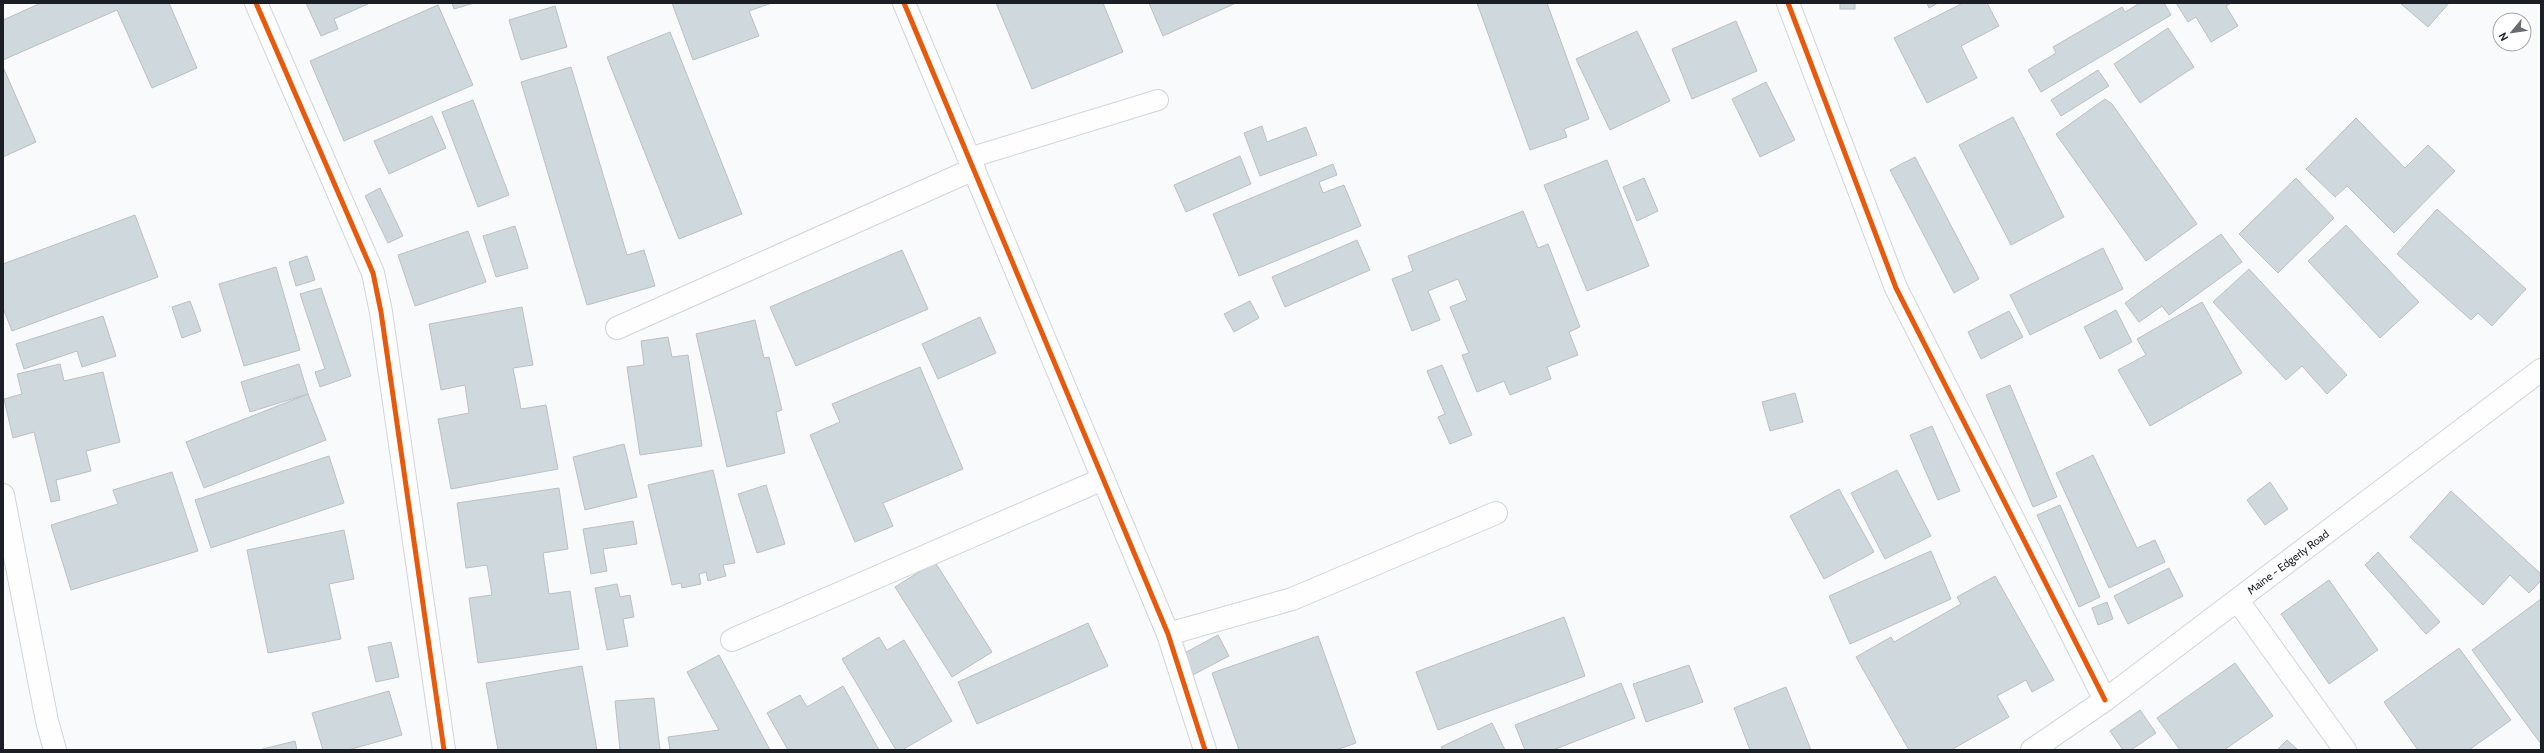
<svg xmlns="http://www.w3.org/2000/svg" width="2544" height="753" font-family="Cabin,sans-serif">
  <rect width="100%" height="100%" fill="#f8fafc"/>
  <g fill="#cfd8dd" stroke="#bcc0c3">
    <path d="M41,3H169L197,68L152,88L117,10L3,60V20Z"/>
    <path d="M306,3H370L334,19L338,29L321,36Z"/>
    <path d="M452,3H474L454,9Z"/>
    <path d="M672,3H772L749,11L759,36L693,60Z"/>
    <path d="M996,3H1103L1123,52L1032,89Z"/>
    <path d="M1149,3H1236L1163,36Z"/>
    <path d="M1477,3H1547L1589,119L1564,129L1567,137L1530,150Z"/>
    <rect x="1840" y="3" width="15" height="6"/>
    <path d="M1927,3H1938L1929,8Z"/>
    <path d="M1963,3H1987L1999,26L1961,46L1977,78L1927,103L1894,38Z"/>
    <path d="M2140,3H2164L2171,15L2041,92L2028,70L2056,53L2053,47L2122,7L2125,12Z"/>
    <path d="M2176,3H2231L2226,6L2238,26L2211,42L2196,17L2188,22Z"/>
    <path d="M2400,3H2449L2428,27Z"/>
    <path d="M438,5L473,85L344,141L310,61Z"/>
    <path d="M555,6L567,47L521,60L509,20Z"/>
    <path d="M1736,21L1757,71L1692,99L1672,49Z"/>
    <path d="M2168,28L2194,67L2140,103L2114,64Z"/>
    <path d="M1637,31L1670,101L1610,130L1576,59Z"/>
    <path d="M670,32L742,214L679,239L607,57Z"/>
    <path d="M3,67L36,142L3,157Z"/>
    <path d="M571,67L627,255L644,250L655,286L587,305L521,82Z"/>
    <path d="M2098,70L2109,86L2061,116L2051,100Z"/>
    <path d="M1766,82L1795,140L1760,157L1732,99Z"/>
    <path d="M2105,99L2112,104L2197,224L2146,261L2056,134Z"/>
    <path d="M473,100L509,195L478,207L442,112Z"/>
    <path d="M432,116L446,148L389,174L374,141Z"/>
    <path d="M2013,117L2064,217L2011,245L1959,145Z"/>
    <path d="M2356,118L2405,168L2428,145L2455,171L2394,233L2347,186L2335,197L2306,169Z"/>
    <path d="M1262,126L1267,142L1306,127L1317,155L1260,176L1244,133Z"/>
    <path d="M1240,156L1251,184L1186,212L1174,185Z"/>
    <path d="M1915,157L1979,279L1954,293L1890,170Z"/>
    <path d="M1607,160L1649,266L1587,291L1544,185Z"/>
    <path d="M1333,164L1337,175L1319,182L1323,193L1344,185L1361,226L1239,276L1213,214Z"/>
    <path d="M1644,178L1658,211L1637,221L1623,187Z"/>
    <path d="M2296,178L2334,218L2278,273L2239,234Z"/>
    <path d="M380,188L403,236L388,243L365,196Z"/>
    <path d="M2437,209L2526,289L2492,326L2478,313L2471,320L2397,254Z"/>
    <path d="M1523,211L1538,248L1548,244L1580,327L1569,332L1578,355L1547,367L1551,379L1510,395L1504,381L1477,392L1462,355L1469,353L1450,307L1467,300L1458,279L1428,291L1440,320L1412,331L1392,279L1413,271L1408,256Z"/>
    <path d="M135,215L158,277L12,331L3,308V264Z"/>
    <path d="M2346,225L2419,302L2380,338L2308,261Z"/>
    <path d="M515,226L528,268L496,277L483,236Z"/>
    <path d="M468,231L486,282L415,306L398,255Z"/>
    <path d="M2221,234L2242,262L2169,315L2162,306L2139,322L2125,303Z"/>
    <path d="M1357,240L1370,270L1285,307L1272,277Z"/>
    <path d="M2103,248L2123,289L2030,335L2010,295Z"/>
    <path d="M902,250L928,309L796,366L770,307Z"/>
    <path d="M307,256L315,280L296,286L289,262Z"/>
    <path d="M276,267L300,350L244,366L219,284Z"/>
    <path d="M2249,269L2347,375L2327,394L2302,366L2286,380L2213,302Z"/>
    <path d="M321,288L351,376L320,387L315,372L325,369L300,294Z"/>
    <path d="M190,301L201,331L182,338L172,307Z"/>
    <path d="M1250,301L1259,318L1234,332L1224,314Z"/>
    <path d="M2202,302L2242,373L2150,426L2118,370L2146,355L2137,339Z"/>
    <path d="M522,307L533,365L513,368L521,409L546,405L558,469L451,489L438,419L469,413L465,385L441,390L429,324Z"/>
    <path d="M2116,310L2132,342L2100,359L2084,327Z"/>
    <path d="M2009,311L2023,337L1981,359L1968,332Z"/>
    <path d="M103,316L116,356L82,367L77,351L24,369L16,344Z"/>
    <path d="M980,317L996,353L938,379L922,344Z"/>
    <path d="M755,320L764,358L769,357L782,410L776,412L785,453L727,467L696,334Z"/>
    <path d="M668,337L672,357L688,355L702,446L640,455L627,367L644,365L641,341Z"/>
    <path d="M60,364L64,381L103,372L120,442L86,451L91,471L56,480L60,500L51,502L34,432L13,438L4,399L22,394L17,374Z"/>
    <path d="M299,364L308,394L250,412L241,382Z"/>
    <path d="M1442,365L1472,435L1450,444L1438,417L1445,414L1427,371Z"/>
    <path d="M920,367L963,469L883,503L893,526L855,542L810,435L840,422L832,404Z"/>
    <path d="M2010,385L2057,497L2033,507L1986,395Z"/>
    <path d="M1795,393L1803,422L1770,431L1762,402Z"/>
    <path d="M308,394L326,440L204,488L186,442Z"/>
    <path d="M1932,426L1960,491L1938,500L1910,435Z"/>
    <path d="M624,444L637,497L585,510L573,457Z"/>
    <path d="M2093,455L2137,548L2155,540L2165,562L2109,588L2056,473Z"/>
    <path d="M329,456L344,503L211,548L195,500Z"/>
    <path d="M713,470L735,563L723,565L726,576L708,581L706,572L699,574L701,584L682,588L681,583L672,585L648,485Z"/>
    <path d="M1897,470L1931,536L1885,559L1851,493Z"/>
    <path d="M172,472L198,551L71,590L51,525L118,504L113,490Z"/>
    <path d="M2270,482L2288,509L2265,525L2247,500Z"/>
    <path d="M766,485L785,544L757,553L738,494Z"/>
    <path d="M559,488L568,549L543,553L549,594L570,591L579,649L478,663L469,598L492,595L487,565L466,568L457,503Z"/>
    <path d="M1839,489L1874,552L1824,579L1790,516Z"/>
    <path d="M2451,491L2541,574V581L2529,593L2510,575L2483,605L2410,537Z"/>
    <path d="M2060,505L2100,597L2079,607L2037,515Z"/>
    <path d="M633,521L637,544L603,549L607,571L591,574L583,529Z"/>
    <path d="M344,530L354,579L329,584L341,639L268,653L247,550Z"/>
    <path d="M1931,551L1951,599L1850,644L1829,596Z"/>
    <path d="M2378,552L2440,622L2426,634L2365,565Z"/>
    <path d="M935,562L992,652L952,677L895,587Z"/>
    <path d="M2169,568L2183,596L2128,624L2114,596Z"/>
    <path d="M1995,576L2054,680L2032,692L2026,680L1997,696L2009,717L1951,750H1909L1856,657L1891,637L1894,642L1961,604L1957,597Z"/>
    <path d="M2329,580L2378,650L2329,684L2281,614Z"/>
    <path d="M617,584L620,597L630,595L634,617L623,619L628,646L607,650L595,588Z"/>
    <path d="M2541,599V744L2472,650Z"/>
    <path d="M2107,602L2113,619L2098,625L2092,608Z"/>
    <path d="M1564,617L1585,676L1438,730L1416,672Z"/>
    <path d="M1088,623L1108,666L977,724L958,682Z"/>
    <path d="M1218,635L1229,656L1187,678L1177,657Z"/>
    <path d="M1318,636L1356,743L1336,750H1239L1212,673Z"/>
    <path d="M879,637L887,650L904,640L952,721L902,750H896L842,659Z"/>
    <path d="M391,642L399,677L376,682L368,647Z"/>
    <path d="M2459,648L2511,720L2469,750H2418L2384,702Z"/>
    <path d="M719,655L770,750H670L668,737L719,730L687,672Z"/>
    <path d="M2235,663L2273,716L2224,750H2180L2157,718Z"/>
    <path d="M1689,665L1703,702L1646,722L1633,684Z"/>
    <path d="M582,666L597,750H498L486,683Z"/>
    <path d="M1621,683L1635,718L1553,750H1525L1515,725Z"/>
    <path d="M843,686L879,750H788L767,713L800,695L807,707Z"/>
    <path d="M1786,687L1811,750H1750L1734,708Z"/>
    <path d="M389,691L402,735L348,750H323L312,713Z"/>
    <path d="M654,698L660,750H620L615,701Z"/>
    <path d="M2140,710L2156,733L2131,750H2123L2110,731Z"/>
    <path d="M1492,723L1505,750H1443L1441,747Z"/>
    <path d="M2287,740L2298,750H2277Z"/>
    <path d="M295,741L297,750H259Z"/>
  </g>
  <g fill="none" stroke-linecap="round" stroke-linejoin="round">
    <defs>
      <path id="service" d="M969,158L1158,100"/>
      <g id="minor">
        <path d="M256,3L373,273L381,312L444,750"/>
        <path d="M904,3L1168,634L1205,750"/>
        <path d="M1788,3L1896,288L2105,700"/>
        <path d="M617,328L974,169"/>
        <path d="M3,495L47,721L55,750"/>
        <path d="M2238,601L2345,750"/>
        <path d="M1168,634L1292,599L1496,513"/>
        <path d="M732,640L1103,479"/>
        <path d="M2032,750L2105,700L2541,370"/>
      </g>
    </defs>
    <use href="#service" stroke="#d2d4d9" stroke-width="22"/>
    <use href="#minor" stroke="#d2d4d9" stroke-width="24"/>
    <use href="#service" stroke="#fefeff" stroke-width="20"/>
    <use href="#minor" stroke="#fefeff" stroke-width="22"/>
    <defs>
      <g id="cycleway">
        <path d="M256,3L373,273L381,312L444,750"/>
        <path d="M904,3L1168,634L1205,750"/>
        <path d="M1788,3L1896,288L2105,700"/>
      </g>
    </defs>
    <use href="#cycleway" stroke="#fff" stroke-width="8"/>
    <use href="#cycleway" stroke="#e8590c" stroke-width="5"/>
  </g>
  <g text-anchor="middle" stroke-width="3" stroke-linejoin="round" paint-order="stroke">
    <g font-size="11" fill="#1b1f25" stroke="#fff">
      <text transform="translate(2288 562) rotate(-37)" y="4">Maine - Edgerly Road</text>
    </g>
  </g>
  <rect width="2544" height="753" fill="none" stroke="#1b1f25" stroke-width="8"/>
  <g transform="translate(2512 32) rotate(241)"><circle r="19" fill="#ffffff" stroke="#a4a5a8"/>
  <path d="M0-3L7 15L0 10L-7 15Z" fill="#686c70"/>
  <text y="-6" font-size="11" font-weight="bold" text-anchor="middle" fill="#1b1f25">N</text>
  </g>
</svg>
